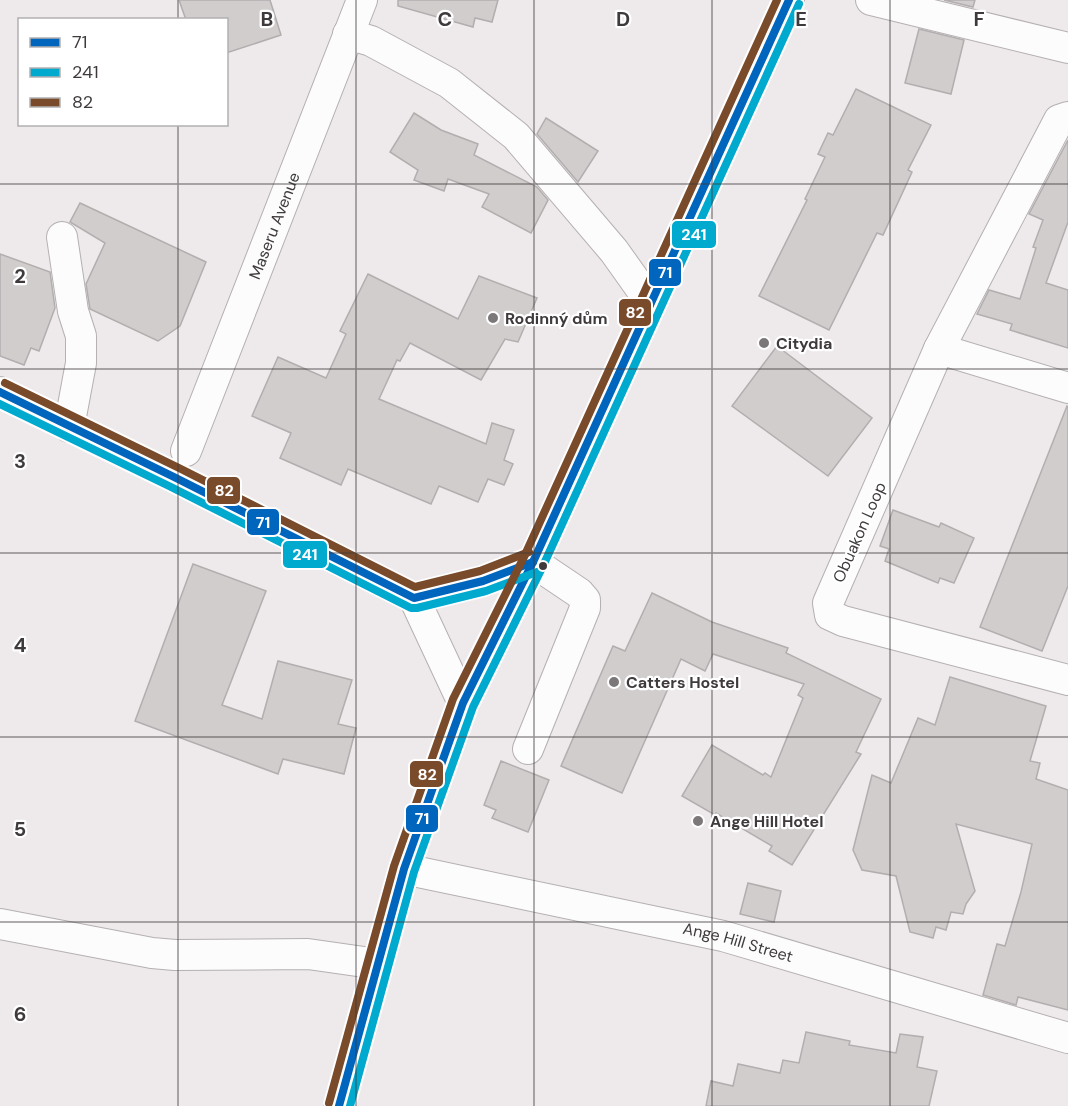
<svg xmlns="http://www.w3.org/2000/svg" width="1068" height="1106" font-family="'DM Sans',sans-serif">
  <rect width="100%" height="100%" fill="#eee9ea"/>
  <g fill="#d1cdcd" stroke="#b2adae" stroke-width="1.5">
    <path d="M179,0H270L281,35L226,53V20H186Z"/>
    <path d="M398,0H498L492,22L475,18L473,27L398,6Z"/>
    <path d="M944,0H975L973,7Z"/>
    <path d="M919,29L964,40L951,94L905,83Z"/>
    <path d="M856,89L931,125L908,170L912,172L883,235L877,233L829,330L759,296L807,200L805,199L825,157L818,154L828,133L833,135Z"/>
    <path d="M414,113L441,130L478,144L474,155L537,187L548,200L531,233L482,207L489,194L448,179L444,191L414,180L418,170L390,152Z"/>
    <path d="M546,118L598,151L578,182L537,134Z"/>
    <path d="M1068,140V222L1046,283L1068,290V348L1010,330L1012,324L977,314L989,290L1020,299L1036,248L1033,247L1043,220L1029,214Z"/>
    <path d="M80,203L206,262L180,326L158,341L90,309L86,284L105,243L70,222Z"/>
    <path d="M0,254L50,272L55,308L39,351L31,348L24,365L0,356Z"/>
    <path d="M368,274L458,319L479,276L537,298L518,342L505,339L481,380L410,343L400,361L397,360L379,399L486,444L492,423L514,430L504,460L513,464L504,485L488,479L478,502L439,486L431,504L348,469L341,485L280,458L291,433L252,416L278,357L326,378L346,334L340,331Z"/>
    <path d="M777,346L872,418L828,476L732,406Z"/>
    <path d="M1067,406L1068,407V586L1042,651L980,627Z"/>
    <path d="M893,510L939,527L941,523L974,538L954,583L940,578L938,583L885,561L889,549L880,546Z"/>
    <path d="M193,564L266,591L222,705L262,719L278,661L352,680L338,724L356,728L344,774L283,759L278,774L135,721Z"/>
    <path d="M652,593L712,622L788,648L786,653L881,699L856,752L861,754L792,865L769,851L772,846L716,813L715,815L682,796L712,745L763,775L765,773L771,777L803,698L798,695L804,684L713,654L705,671L681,659L622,793L561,766L613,646L625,651Z"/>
    <path d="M950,677L1046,706L1030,761L1040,763L1036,779L1068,790V1010L1018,997L1016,1005L983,995L997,944L1005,946L1021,892L1032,844L956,824L975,891L966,904L963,914L951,912L946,930L936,927L933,938L910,932L896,876L862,870L853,850L872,775L891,783L918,718L935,725Z"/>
    <path d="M501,761L549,780L528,832L492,818L496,810L484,805Z"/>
    <path d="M748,883L781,891L774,922L740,914Z"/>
    <path d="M806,1032L850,1041L849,1045L896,1053L900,1034L923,1037L917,1067L937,1071L929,1106H706L711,1081L733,1086L738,1064L780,1073L783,1060L799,1063Z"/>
  </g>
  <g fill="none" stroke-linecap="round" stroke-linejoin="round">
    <defs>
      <g id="minor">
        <path d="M871,0L1068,48"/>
        <path d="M348,34L371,41L449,83L516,136L614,251L651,303"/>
        <path d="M1068,117L1059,120L939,349L828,603L830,615L843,621L1068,680"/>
        <path d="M62,237L73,311L81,336V363L69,427"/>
        <path d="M939,349L1068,388"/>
        <path d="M0,392L174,477L414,598L463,703"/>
        <path id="s1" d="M186,451L362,0"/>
        <path d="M414,598L483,581L533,562"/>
        <path d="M528,749L585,608V600L579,593L533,562"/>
        <path id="s2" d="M404,869L723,936L1068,1038"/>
        <path d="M0,924L152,953L175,955L308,954L378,964"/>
        <path d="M339,1106L404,869L463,703L533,562L789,0"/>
      </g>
    </defs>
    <use href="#minor" stroke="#b5b0b1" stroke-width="32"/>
    <use href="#minor" stroke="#fcfcfc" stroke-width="30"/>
    <defs>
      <g id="bus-1">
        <path d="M0,392L174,477L414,598L483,581L533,562"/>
        <path d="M339,1106L404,869L463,703L533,562L789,0"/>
      </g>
      <g id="bus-2">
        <path d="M0,404L169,486L411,608H417L486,591L537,572"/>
        <path d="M350,1106L414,872L473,707L543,566L799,4"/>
      </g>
      <g id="bus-3">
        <path d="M5,383L179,468L415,587L480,571L529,552"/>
        <path d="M329,1103L394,866L453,699L524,557L777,0"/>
      </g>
    </defs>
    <use href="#bus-1" stroke="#fff" stroke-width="12"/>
    <use href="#bus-2" stroke="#fff" stroke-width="12"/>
    <use href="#bus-3" stroke="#fff" stroke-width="12"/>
    <use href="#bus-1" stroke="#0065bd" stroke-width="8"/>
    <use href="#bus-2" stroke="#00a9ce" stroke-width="8"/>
    <use href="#bus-3" stroke="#7a4b2a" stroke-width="8"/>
  </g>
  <path fill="none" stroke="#3f3a3c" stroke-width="1.5" stroke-opacity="0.55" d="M178,0V20M356,0V1106M534,0V1106M712,0V1106M890,0V1106M178,124V1106M0,184H1068M0,369H1068M0,553H1068M0,737H1068M0,922H1068"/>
  <g fill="#7c7779" stroke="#fff" stroke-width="2">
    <circle cx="493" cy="318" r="6"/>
    <circle cx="764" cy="343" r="6"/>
    <circle cx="614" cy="682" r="6"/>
    <circle cx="698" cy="821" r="6"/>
  </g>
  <circle fill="#3f3a3c" stroke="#fff" stroke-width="2" cx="543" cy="566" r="5"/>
  <g text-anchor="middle" stroke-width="4.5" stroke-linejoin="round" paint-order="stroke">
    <g font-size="16" fill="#3f3a3c" stroke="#fff">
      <text dy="6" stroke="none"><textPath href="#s1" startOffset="242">Maseru Avenue</textPath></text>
      <text transform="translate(859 532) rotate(-66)" y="6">Obuakon Loop</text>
      <text dy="6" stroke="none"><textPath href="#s2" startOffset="342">Ange Hill Street</textPath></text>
    </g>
    <g font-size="16" font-weight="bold" fill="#3f3a3c" stroke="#fff" text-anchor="start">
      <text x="505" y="324">Rodinný dům</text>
      <text x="776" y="349">Citydia</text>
      <text x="626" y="688">Catters Hostel</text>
      <text x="710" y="827">Ange Hill Hotel</text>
    </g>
  </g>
  <g font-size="20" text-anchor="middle" font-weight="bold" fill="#3f3a3c" stroke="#fff" stroke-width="4.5" stroke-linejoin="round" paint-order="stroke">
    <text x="267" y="26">B</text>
    <text x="445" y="26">C</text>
    <text x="623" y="26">D</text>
    <text x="801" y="26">E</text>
    <text x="979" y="26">F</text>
    <text x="20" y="283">2</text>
    <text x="20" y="468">3</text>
    <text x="20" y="652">4</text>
    <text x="20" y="836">5</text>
    <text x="20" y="1021">6</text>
  </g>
  <g stroke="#fff" stroke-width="2">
    <rect x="671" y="220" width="46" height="29" rx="6" fill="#00a9ce"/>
    <rect x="648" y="258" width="34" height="29" rx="6" fill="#0065bd"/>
    <rect x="618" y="298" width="34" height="29" rx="6" fill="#7a4b2a"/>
    <rect x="206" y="476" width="35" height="29" rx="6" fill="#7a4b2a"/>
    <rect x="246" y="508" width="34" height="28" rx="6" fill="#0065bd"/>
    <rect x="282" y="540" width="46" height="29" rx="6" fill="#00a9ce"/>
    <rect x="409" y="760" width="35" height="28" rx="6" fill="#7a4b2a"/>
    <rect x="405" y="804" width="34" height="29" rx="6" fill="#0065bd"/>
  </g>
  <g font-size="16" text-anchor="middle" font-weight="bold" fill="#fff">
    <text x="694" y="240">241</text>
    <text x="665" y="278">71</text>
    <text x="635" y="318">82</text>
    <text x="224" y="496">82</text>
    <text x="263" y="528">71</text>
    <text x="305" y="560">241</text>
    <text x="427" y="780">82</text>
    <text x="422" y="824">71</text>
  </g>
  <rect x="18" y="18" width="210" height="108" fill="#ffffff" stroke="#b2b0b1" stroke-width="1.5"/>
  <rect x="30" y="38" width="30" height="9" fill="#0065bd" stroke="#b2b0b1" stroke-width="1.5"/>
  <text x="72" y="48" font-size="18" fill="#3f3a3c">71</text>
  <rect x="30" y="68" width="30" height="9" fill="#00a9ce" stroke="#b2b0b1" stroke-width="1.5"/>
  <text x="72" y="78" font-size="18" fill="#3f3a3c">241</text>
  <rect x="30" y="98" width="30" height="9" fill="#7a4b2a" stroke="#b2b0b1" stroke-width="1.5"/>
  <text x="72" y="108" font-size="18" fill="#3f3a3c">82</text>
</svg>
